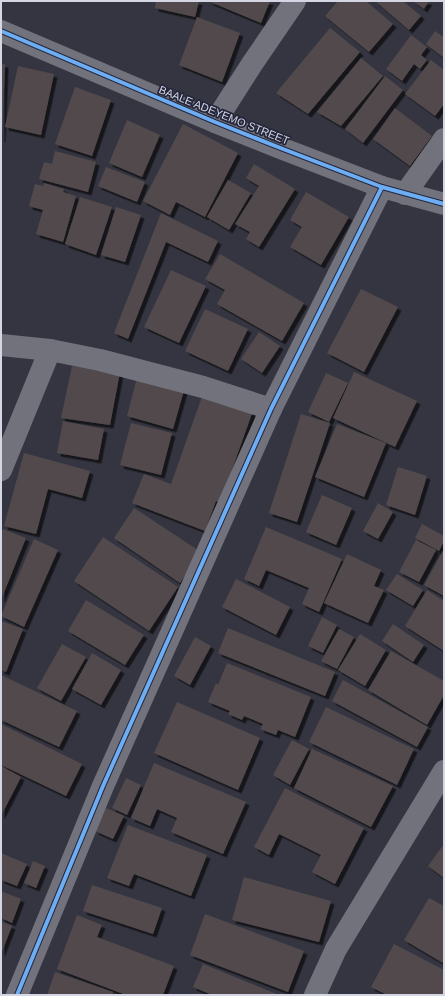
<svg xmlns="http://www.w3.org/2000/svg" width="445" height="996" font-family="Helvetica,sans-serif">
  <defs>
    <filter id="shadow"><feDropShadow dx="3.5" dy="3.5" stdDeviation="0" flood-color="#0009"/></filter>
  </defs>
  <rect width="100%" height="100%" fill="#343540"/>
  <g fill="#514a4c" filter="url(#shadow)">
    <path d="M156,1H199L195,17L155,8Z"/>
    <path d="M208,1H270L261,23Z"/>
    <path d="M338,1H366L393,24L369,52L325,16Z"/>
    <path d="M375,1H403L421,16L409,30Z"/>
    <path d="M413,1H429L424,9Z"/>
    <path d="M197,17L240,33L222,82L179,65Z"/>
    <path d="M330,28L360,52L308,114L276,93Z"/>
    <path d="M435,31L444,37V58L426,44Z"/>
    <path d="M411,35L427,47L421,55L427,60L420,69L414,64L402,81L386,69Z"/>
    <path d="M361,58L383,76L341,126L317,112Z"/>
    <path d="M431,60L444,70V104L435,116L405,94Z"/>
    <path d="M1,64H5L2,139H1Z"/>
    <path d="M18,66L54,74L41,135L5,127Z"/>
    <path d="M385,76L403,90L363,143L345,129Z"/>
    <path d="M75,87L111,100L92,156L55,144Z"/>
    <path d="M395,108L432,136L410,166L373,139Z"/>
    <path d="M127,120L160,135L142,177L109,163Z"/>
    <path d="M183,124L238,153L205,217L176,202L170,215L143,201Z"/>
    <path d="M55,151L96,162L88,192L39,179L44,162L52,164Z"/>
    <path d="M254,164L295,189L259,247L246,239L250,232L235,224L259,186L246,178Z"/>
    <path d="M106,167L145,182L137,202L98,186Z"/>
    <path d="M228,180L251,193L229,230L207,217Z"/>
    <path d="M44,183L64,189L63,192L76,196L63,242L36,234L43,210L29,206L35,184L43,186Z"/>
    <path d="M306,192L349,217L321,265L290,247L302,227L290,220Z"/>
    <path d="M80,197L112,207L96,255L65,244Z"/>
    <path d="M116,207L141,215L125,262L101,255Z"/>
    <path d="M161,213L218,241L208,262L166,242L128,339L114,333Z"/>
    <path d="M220,254L304,303L282,341L217,304L225,290L205,279Z"/>
    <path d="M171,270L206,286L179,343L144,327Z"/>
    <path d="M361,289L398,307L364,372L327,353Z"/>
    <path d="M205,309L248,329L228,371L185,351Z"/>
    <path d="M259,332L280,346L262,373L241,359Z"/>
    <path d="M72,366L120,372L110,425L61,418Z"/>
    <path d="M354,372L417,401L395,447L333,418Z"/>
    <path d="M326,373L348,383L329,422L308,412Z"/>
    <path d="M138,374L185,387L173,429L127,416Z"/>
    <path d="M204,391L254,408L220,503L216,501L205,531L132,503L144,474L171,484Z"/>
    <path d="M301,414L330,423L297,522L269,513Z"/>
    <path d="M63,421L104,429L98,460L57,453Z"/>
    <path d="M131,423L172,433L161,475L120,465Z"/>
    <path d="M337,424L386,443L364,497L315,477Z"/>
    <path d="M24,453L90,471L82,498L48,489L36,534L4,526Z"/>
    <path d="M398,467L427,476L415,515L386,505Z"/>
    <path d="M322,495L352,508L336,545L306,532Z"/>
    <path d="M378,503L393,512L378,539L363,531Z"/>
    <path d="M134,508L201,552L180,583L114,538Z"/>
    <path d="M422,524L444,536V541L439,551L415,538Z"/>
    <path d="M266,527L342,559L319,612L302,604L309,588L266,570L259,586L244,579Z"/>
    <path d="M3,529L26,538L1,600V533Z"/>
    <path d="M103,537L178,587L149,631L74,581Z"/>
    <path d="M34,539L58,550L24,627L1,616Z"/>
    <path d="M416,540L436,550L419,582L399,572Z"/>
    <path d="M444,549V596L424,585Z"/>
    <path d="M347,554L381,570L374,586L384,590L368,623L324,603Z"/>
    <path d="M397,574L423,590L413,606L386,590Z"/>
    <path d="M236,579L290,607L276,635L222,607Z"/>
    <path d="M427,590L444,601V651L405,626Z"/>
    <path d="M86,600L144,635L125,665L68,631Z"/>
    <path d="M322,617L337,625L323,653L308,646Z"/>
    <path d="M1,621L23,629L6,672L1,670Z"/>
    <path d="M393,624L424,645L413,662L382,641Z"/>
    <path d="M228,628L335,672L325,696L218,653Z"/>
    <path d="M339,629L354,637L337,669L321,661Z"/>
    <path d="M360,634L386,650L365,686L338,670Z"/>
    <path d="M195,637L211,646L190,685L174,676Z"/>
    <path d="M62,644L86,657L61,701L37,688Z"/>
    <path d="M391,651L444,681V695L427,725L368,690Z"/>
    <path d="M92,653L121,670L101,705L72,689Z"/>
    <path d="M227,663L311,697L295,737L278,730L276,735L260,729L263,724L244,716L242,720L228,714L230,711L208,702L216,683L218,685Z"/>
    <path d="M1,675L77,711L59,747L1,720Z"/>
    <path d="M343,680L428,727L417,747L332,701Z"/>
    <path d="M177,702L260,738L238,790L154,753Z"/>
    <path d="M326,707L414,749L397,785L309,742Z"/>
    <path d="M1,724L82,764L66,796L1,765Z"/>
    <path d="M292,740L309,749L290,785L273,775Z"/>
    <path d="M312,749L393,786L371,827L294,788Z"/>
    <path d="M154,763L246,802L223,854L171,832L177,818L157,809L150,826L131,818Z"/>
    <path d="M1,766L21,777L1,816Z"/>
    <path d="M126,778L141,785L127,815L112,808Z"/>
    <path d="M285,788L364,828L335,884L312,872L321,855L279,834L269,855L254,847Z"/>
    <path d="M106,808L124,816L113,839L95,831Z"/>
    <path d="M128,825L207,855L191,896L134,874L129,886L107,878Z"/>
    <path d="M444,844V878L428,866Z"/>
    <path d="M1,853L27,864L17,886L1,880Z"/>
    <path d="M33,861L45,866L36,888L24,883Z"/>
    <path d="M244,877L331,901L319,942L232,920Z"/>
    <path d="M92,885L162,908L153,934L83,911Z"/>
    <path d="M1,891L21,899L12,923L1,918Z"/>
    <path d="M429,898L444,906L443,963L404,940Z"/>
    <path d="M205,914L304,951L288,992L190,955Z"/>
    <path d="M77,915L102,925L97,937L174,966L163,995H126L57,969Z"/>
    <path d="M1,921L12,926L1,954Z"/>
    <path d="M394,944L444,970V995H387L371,987Z"/>
    <path d="M203,964L279,995H212L193,987Z"/>
    <path d="M55,972L113,992L112,995H47Z"/>
  </g>
  <g fill="none" stroke-linecap="round" stroke-linejoin="round">
    <g stroke="#71727c" stroke-width="22">
      <path d="M215,122L252,64L295,1"/>
      <path d="M405,194L444,139"/>
      <path d="M1,345L50,350L100,360L203,387L271,409"/>
      <path d="M1,470L50,350"/>
      <path d="M17,995L103,786L271,409L382,187"/>
      <path d="M315,995L336,949L444,771"/>
    </g>
    <path stroke="#71727c" stroke-width="22" d="M1,31L215,122L283,149L382,187L444,204"/>
    <defs>
      <g id="cycleway">
        <path d="M1,31L215,122L283,149L382,187L444,204"/>
        <path d="M17,995L103,786L271,409L382,187"/>
      </g>
    </defs>
    <use href="#cycleway" stroke="#24263b" stroke-width="6"/>
    <use href="#cycleway" stroke="#6dadf4" stroke-width="4"/>
  </g>
  <g text-anchor="middle" stroke-width="3.5" stroke-linejoin="round" paint-order="stroke">
    <g font-size="11" fill="#d4d6e4" stroke="#24263b">
      <text transform="translate(224 115) rotate(22)" y="4">BAALE ADEYEMO STREET</text>
    </g>
  </g>
  <rect width="445" height="996" fill="none" stroke="#d4d6e4" stroke-width="4"/>
</svg>
